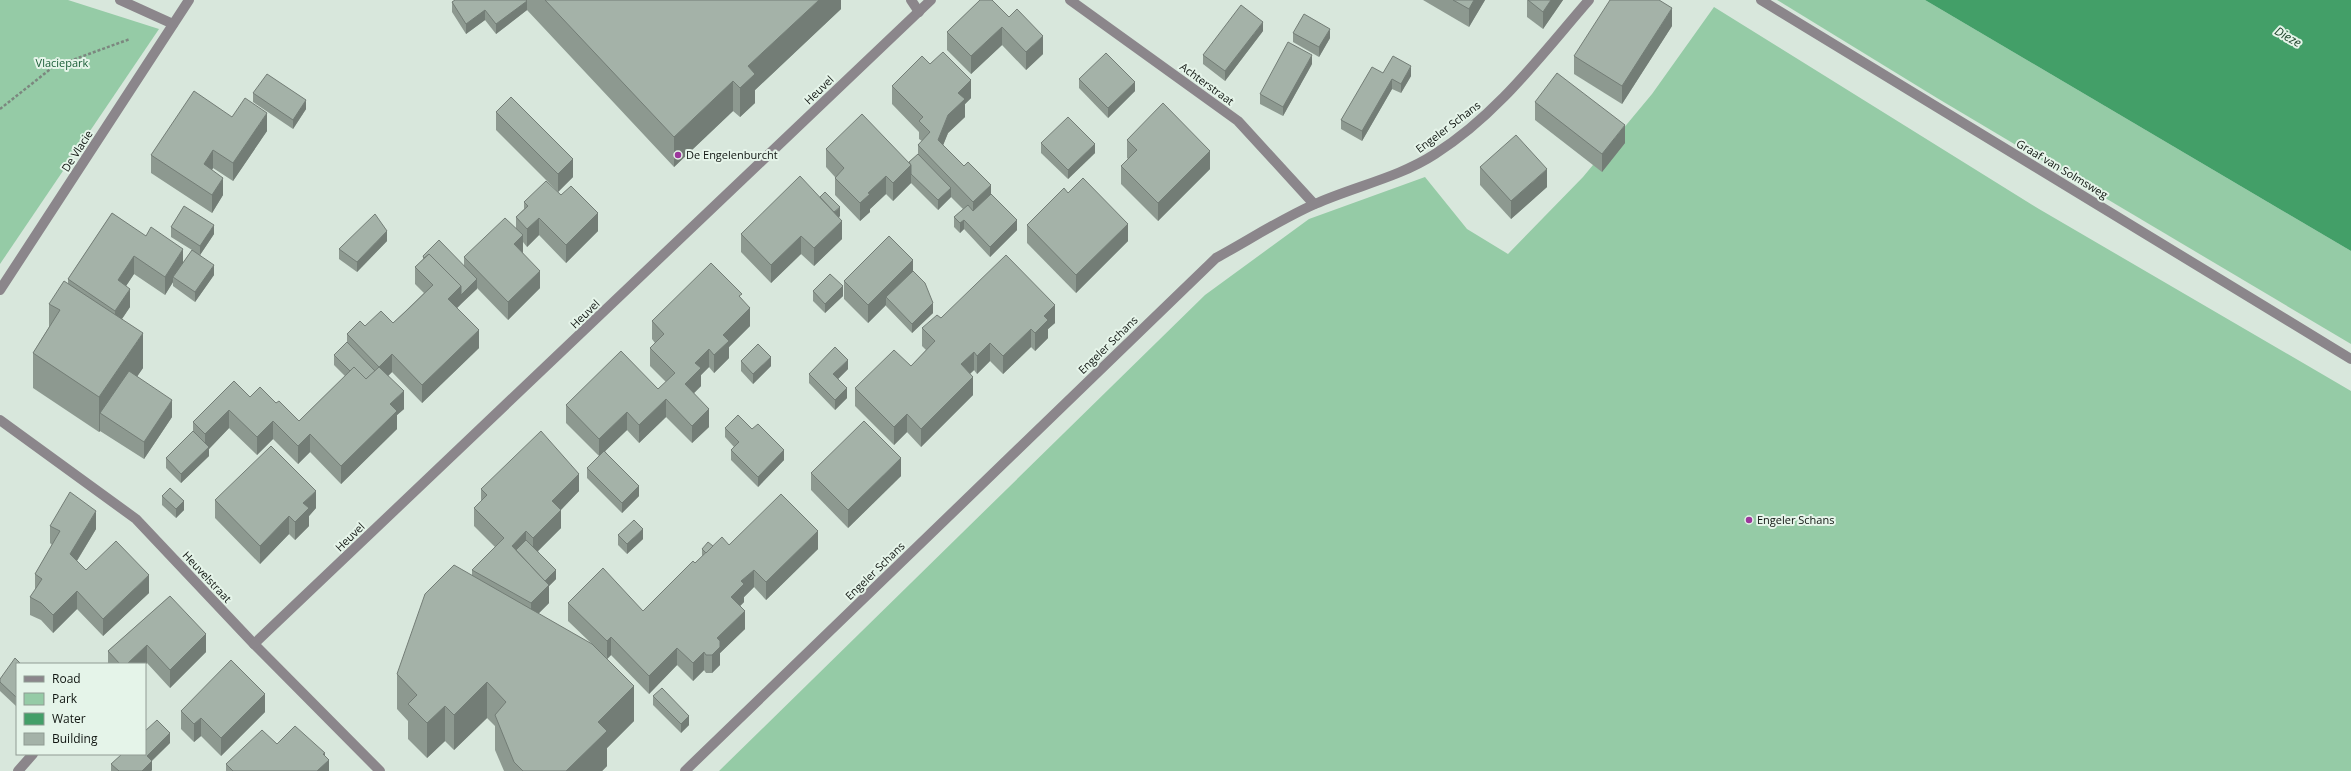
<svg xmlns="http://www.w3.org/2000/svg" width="2351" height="771" font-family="'Open Sans',sans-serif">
  <rect width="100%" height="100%" fill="#d8e7dc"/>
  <g fill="#95cba6">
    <path d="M0,0H68L159,29L0,264Z"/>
    <path d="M1777,0H1925L2351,251V344L1937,98Z"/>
    <path d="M1714,7L2039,209L2351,391V771H719L1205,295L1309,219L1425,177L1467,229L1508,254L1583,177L1652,94Z"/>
  </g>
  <path fill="#439f68" d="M1925,0H2351V251Z"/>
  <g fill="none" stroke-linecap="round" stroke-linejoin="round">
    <path stroke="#7c877f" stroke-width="2.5" stroke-dasharray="3 2" stroke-linecap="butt" d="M0,109L53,67L130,39"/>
    <g stroke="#8b868b" stroke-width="10">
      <path d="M120,0L173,24"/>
      <path d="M911,0L919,12"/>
      <path d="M1070,0L1238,121L1314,204"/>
      <path d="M1761,0L2351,359"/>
      <path d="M0,290L189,0"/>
      <path d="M0,420L136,519L254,644L380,771"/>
      <path d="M254,644L931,0"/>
      <path d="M18,771L33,754"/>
      <path d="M685,771L1216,258C1249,240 1281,219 1315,204C1355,186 1398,178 1435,154C1497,115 1542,54 1589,0"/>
    </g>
  </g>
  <g fill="#8d9990">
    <path d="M455,0H841V9L755,90V103L740,117L733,111L674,167L527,10L496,34L485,20L466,34L452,12V2Z"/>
    <path d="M980,0L1043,54L1026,70L1002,45L971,74L947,50V32Z"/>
    <path d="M1423,0H1485L1469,27Z"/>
    <path d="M1527,0H1563L1543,29L1527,17Z"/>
    <path d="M1672,26L1622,104L1574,74V56Z"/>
    <path d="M1263,31L1225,81L1203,64V55Z"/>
    <path d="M1293,33L1330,38L1319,57L1293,42Z"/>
    <path d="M930,64L971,98L965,104V117L948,133L943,145L991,194L1017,230L990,257L964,229L960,233L954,227V217L963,209L951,197L938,210L911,183L893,201L886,194L870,209V212L860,221L835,195V177L826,167V149L909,162L918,154V145L922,141L919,139V132L892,104V86Z"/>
    <path d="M1312,64L1283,116L1260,104V94Z"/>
    <path d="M1383,73L1411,76L1401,93L1392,89L1362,141L1341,129V120Z"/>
    <path d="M1079,79L1135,91L1108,118L1079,88Z"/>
    <path d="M253,93L306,109L293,129L253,102Z"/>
    <path d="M1535,102L1625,143L1602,172L1535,120Z"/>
    <path d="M496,112L573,177L558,192L496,130Z"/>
    <path d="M232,117L267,131L233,181L213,168L212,170L223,195L212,213L151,173V155Z"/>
    <path d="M1127,140L1210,169L1158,221L1121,184V166L1128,159L1127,158Z"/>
    <path d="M1041,143L1095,153L1068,179L1041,153Z"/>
    <path d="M1480,167L1547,187L1511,219L1480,185Z"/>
    <path d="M1068,193L1128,241L1076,293L1027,243V225Z"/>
    <path d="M561,195L598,231L566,263L539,235L527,247L523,242V253L540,288L508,320L477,288L457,308L479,348L422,403L392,372L388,376L404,409L397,415V429L341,484L310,452L298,464L273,439L257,455L229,428L209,449V456L181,483L166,468V458L193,431V422L250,397L276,403L299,421L345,376L334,365V355L347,342V334L365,326L393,323L424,293L415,284V267L423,259V256L464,266V257L516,229V217L524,209V202Z"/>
    <path d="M820,197L840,216L839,217L842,239L814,266L801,254L771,283L741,252V234Z"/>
    <path d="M112,213L183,263L192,250L171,237V227L214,234L200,255L214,275L195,302L173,286V282L165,295L134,274L126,286L130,307L122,319L143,368L137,376L172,417L144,459L100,431L99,432L33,388V353L49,327V304L68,284V279Z"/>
    <path d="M387,241L357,272L339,259V249Z"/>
    <path d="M913,271L933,313L912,333L886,306V305L868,323L844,299V281Z"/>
    <path d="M813,291L843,296L825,313L813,301Z"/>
    <path d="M742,299L750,326L729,347V358L714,373L709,367L701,375V386L694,393L709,427L692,443L666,417L639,443L627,430L605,451L639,496L622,513L587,478V468L599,456L566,423V405L658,389L666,382L650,366V348L655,343L652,339V321Z"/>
    <path d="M941,318L1055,323L1048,329V338L1035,351L1031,347L1003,374L990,361L977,374L974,370L970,374L973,395L921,447L907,432L894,445L855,406V388L911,366L926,350L922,346V328Z"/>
    <path d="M741,361L771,366L753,384L741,371Z"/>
    <path d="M848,369L838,379L847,398L835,410L809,383V374Z"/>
    <path d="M725,428L752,429L784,460L758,487L731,460V450L734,447L725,437Z"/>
    <path d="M811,473L901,476L848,528L811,490Z"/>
    <path d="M481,489L579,491L561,510V528L538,551L556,579L549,586V603L538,614L592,644L568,621V603L643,611L702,557V549L713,546L729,545L818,549L766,600L754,587L744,597V602L740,606L745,629L720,653V665L712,673H706L704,670L693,681L677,665L649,694L611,655L607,659L634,721L607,748V766L602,771H504L495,750V726L487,718L454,750L445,741L427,758L408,739V721L397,709V674L472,576V570L495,547L474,526V508L481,502Z"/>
    <path d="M162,496L184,510L176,518L162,505Z"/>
    <path d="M215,500L316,508L309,516V526L295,540L289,534L260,564L215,518Z"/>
    <path d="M50,526L96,529L77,561L86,570L149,593L103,636L77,609L53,633L41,620L30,615V597L35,591V574L52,545L50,543Z"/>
    <path d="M618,535L643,539L627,554L618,545Z"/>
    <path d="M170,596L206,652L170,688L147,663L145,665V664H108V651Z"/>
    <path d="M17,664V707L0,691V679Z"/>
    <path d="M653,696L689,725L681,733L653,705Z"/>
    <path d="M181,711L265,712L221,756L201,736L194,742L181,729Z"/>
    <path d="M170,743L152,761V770L151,771H111V764Z"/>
    <path d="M277,744L325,757L329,771H226V764Z"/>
  </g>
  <g fill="#737d76">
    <path d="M819,0H841V9L755,90V103L740,117V88L748,66Z"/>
    <path d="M1474,0H1485L1469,27V9Z"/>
    <path d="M1551,0H1563L1543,29V12Z"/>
    <path d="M527,1V10L496,34V24Z"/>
    <path d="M1672,8V26L1622,104V86Z"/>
    <path d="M485,10V20L466,34V24Z"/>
    <path d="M1263,22V31L1225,81V71Z"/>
    <path d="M1002,27V45L971,74V56Z"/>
    <path d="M1330,29V38L1319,57V47Z"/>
    <path d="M1043,36V54L1026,70V52Z"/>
    <path d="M1312,55V64L1283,116V107Z"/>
    <path d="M1411,66V76L1401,93V84Z"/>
    <path d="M1392,79V89L1362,141V131Z"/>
    <path d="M971,80V98L965,104V117L948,133L938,158V140L948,115L958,93Z"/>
    <path d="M733,81V111L674,167V137Z"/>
    <path d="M1135,82V91L1108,118V108Z"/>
    <path d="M306,100V109L293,129V120Z"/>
    <path d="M267,113V131L233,181V163Z"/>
    <path d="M1625,125V143L1602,172V154Z"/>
    <path d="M1095,144V153L1068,179V170Z"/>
    <path d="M213,150V168L204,182V164Z"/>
    <path d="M1210,151V169L1158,221V203Z"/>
    <path d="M573,159V177L558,192V174Z"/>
    <path d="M911,165V183L893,201V183Z"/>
    <path d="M1547,169V187L1511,219V201Z"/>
    <path d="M886,176V194L870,209V212L860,221V203L868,193Z"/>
    <path d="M223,178V195L212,213V195Z"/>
    <path d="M991,185V203L973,220V202Z"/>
    <path d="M951,188V197L938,210V200Z"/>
    <path d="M840,207V216L831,225V215Z"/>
    <path d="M598,213V231L566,263V245Z"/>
    <path d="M539,218V235L527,247V229Z"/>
    <path d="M964,220V229L960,233V223Z"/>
    <path d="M1017,220V230L990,257V247Z"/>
    <path d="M842,221V239L814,266V248Z"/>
    <path d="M1128,224V241L1076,293V275Z"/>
    <path d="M214,225V234L200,255V246Z"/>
    <path d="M387,231V241L357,272V262Z"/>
    <path d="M523,235V253L514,244Z"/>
    <path d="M801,236V254L771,283V265Z"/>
    <path d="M183,249V267L173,277V282L165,295V277Z"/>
    <path d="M134,256V274L118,298V280Z"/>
    <path d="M913,260V278L886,297V305L868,323V305Z"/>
    <path d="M214,265V275L195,302V292Z"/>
    <path d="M540,271V288L508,320V302Z"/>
    <path d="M477,279V289L461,304V295Z"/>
    <path d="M461,286V304L448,317V299Z"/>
    <path d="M843,286V296L825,313V304Z"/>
    <path d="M130,289V307L115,329V311Z"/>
    <path d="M933,303V313L912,333V324Z"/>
    <path d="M1055,305V323L1048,329V338L1035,351V333L1044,316Z"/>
    <path d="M750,308V326L729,347V358L714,373V355L723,335Z"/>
    <path d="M1031,329V347L1003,374V356Z"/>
    <path d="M479,330V348L422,403V385Z"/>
    <path d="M143,333V368L109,418L100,413V431L99,432V397Z"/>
    <path d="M990,343V361L977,374V356Z"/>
    <path d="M709,349V367L701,375V386L685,402V384L695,363Z"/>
    <path d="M974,352V370L961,382V364Z"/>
    <path d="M392,354V372L379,385V367Z"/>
    <path d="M771,357V366L753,384V374Z"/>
    <path d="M848,360V369L833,384V374Z"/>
    <path d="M973,377V395L921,447V429Z"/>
    <path d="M847,388V398L835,410V400Z"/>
    <path d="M404,391V409L397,415V429L341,484V466L390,404Z"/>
    <path d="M666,399V417L639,443V425Z"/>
    <path d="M172,400V417L144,459V442Z"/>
    <path d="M709,409V427L692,443V426Z"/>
    <path d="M229,410V428L209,449V456L181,483V474L205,450V434Z"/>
    <path d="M627,412V430L599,457V439Z"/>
    <path d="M907,414V432L894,445V427Z"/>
    <path d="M273,421V439L257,455V437Z"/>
    <path d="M310,434V452L298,464V446Z"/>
    <path d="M784,450V460L758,487V477Z"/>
    <path d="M901,458V476L848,528V510Z"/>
    <path d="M579,474V491L552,519V501Z"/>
    <path d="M639,486V496L622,513V503Z"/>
    <path d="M316,491V508L309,516V526L295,540V522L303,503Z"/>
    <path d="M184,501V510L176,518V509Z"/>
    <path d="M561,510V528L533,556V538Z"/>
    <path d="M96,511V529L70,572V554Z"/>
    <path d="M289,516V534L260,564V546Z"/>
    <path d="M643,529V539L627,554V544Z"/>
    <path d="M526,531V549L516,559L512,546Z"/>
    <path d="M818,531V549L766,600V582Z"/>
    <path d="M556,570V579L549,586V603L531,621V603L541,584Z"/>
    <path d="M754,570V587L744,597V602L731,615V597L741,581Z"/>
    <path d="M149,575V593L103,636V619Z"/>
    <path d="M77,591V609L53,633V615Z"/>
    <path d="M745,611V629L720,653V665L712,673V655L717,638Z"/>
    <path d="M206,634V652L170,688V670Z"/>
    <path d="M611,637V655L607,659V641Z"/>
    <path d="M147,645V663L145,665V664H127Z"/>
    <path d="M677,648V665L649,694V676Z"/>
    <path d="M704,652V670L693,681V663Z"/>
    <path d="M487,682V718L454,750V715Z"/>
    <path d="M634,686V721L607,748V766L602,771H566L598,722Z"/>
    <path d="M265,694V712L221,756V738Z"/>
    <path d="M445,706V741L427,758V723Z"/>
    <path d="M689,716V725L681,733V724Z"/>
    <path d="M201,718V736L194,742V724Z"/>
    <path d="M170,733V743L147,765V756Z"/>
    <path d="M325,753V763L329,760V771H317L323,754Z"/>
    <path d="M152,761V770L151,771H142Z"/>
  </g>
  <g fill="#a4b2a8" stroke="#737d76">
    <path d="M455,0H526L527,1L496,24L485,10L466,24L452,2Z"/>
    <path d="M545,0H819L748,66L755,74L740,88L733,81L674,137Z"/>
    <path d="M980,0H992L1009,17L1017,9L1043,36L1026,52L1002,27L971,56L947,32Z"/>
    <path d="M1453,0H1474L1469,9Z"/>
    <path d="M1528,0H1551L1543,12Z"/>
    <path d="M1610,0H1659L1672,8L1622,86L1574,56Z"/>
    <path d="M1241,5L1263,22L1225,71L1203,55Z"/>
    <path d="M1304,14L1330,29L1319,47L1293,33Z"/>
    <path d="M1288,42L1312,55L1283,107L1260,94Z"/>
    <path d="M943,52L971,80L958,93L965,99L948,115L938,140L964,166L968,162L991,185L973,202L918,145L930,132L919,121L923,117L892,86L922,56L930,64Z"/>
    <path d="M1106,53L1135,82L1108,108L1079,79Z"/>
    <path d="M1393,56L1411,66L1401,84L1392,79L1362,131L1341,120L1372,67L1383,73Z"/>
    <path d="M1557,73L1625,125L1602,154L1535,102Z"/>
    <path d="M267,74L306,100L293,120L253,93Z"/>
    <path d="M194,91L232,117L245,98L267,113L233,163L213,150L204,164L223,178L212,195L151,155Z"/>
    <path d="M511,97L573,159L558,174L496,112Z"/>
    <path d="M1163,103L1210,151L1158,203L1121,166L1137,150L1127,140Z"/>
    <path d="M862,114L911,165L893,183L886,176L868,193L870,194L860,203L835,178L844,168L826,149Z"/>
    <path d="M1068,117L1095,144L1068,170L1041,143Z"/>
    <path d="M1516,135L1547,169L1511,201L1480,167Z"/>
    <path d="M918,154L951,188L938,200L911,174V165L909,162Z"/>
    <path d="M800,176L842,221L814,248L801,236L771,265L741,234Z"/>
    <path d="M1083,178L1128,224L1076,275L1027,225L1064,188L1068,193Z"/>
    <path d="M546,181L561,195L571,186L598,213L566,245L539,218L527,229L516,217L528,206L524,202Z"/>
    <path d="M825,192L840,207L834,212L820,197Z"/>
    <path d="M991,194L1017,220L990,247L964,220L960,223L954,217L968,205L973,211Z"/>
    <path d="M184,206L214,225L200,246L171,227Z"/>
    <path d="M112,213L146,236L151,227L183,249L165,277L134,256L118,280L130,289L115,311L68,279Z"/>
    <path d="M375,214L387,231L357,262L339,249Z"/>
    <path d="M505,218L523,235L514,244L540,271L508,302L464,257Z"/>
    <path d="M889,236L913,260L868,305L844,281Z"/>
    <path d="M439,240L477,279L461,295V286L429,254L424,258L423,256Z"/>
    <path d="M192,250L214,265L195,292L173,277Z"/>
    <path d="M429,254L461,286L448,299L479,330L422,385L392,354L379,367L347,334L360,321L365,326L381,311L393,323L405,312L433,285L415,267Z"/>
    <path d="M1006,255L1055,305L1044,316L1048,320L1035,333L1031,329L1003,356L990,343L977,356L974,352L961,364L973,377L921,429L907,414L894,427L855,388L894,350L911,366L935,341L922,328L937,315L941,318Z"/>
    <path d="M711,263L742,294L739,296L750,308L723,335L729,341L714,355L709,349L695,363L701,368L685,384L709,409L692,426L666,399L639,425L627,412L599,439L566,405L621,351L658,389L675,373L650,348L664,334L652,321Z"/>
    <path d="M913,271L925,283L933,303L912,324L886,297Z"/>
    <path d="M830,274L843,286L825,304L813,291Z"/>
    <path d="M64,281L143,333L99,397L33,353L60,310L49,304Z"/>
    <path d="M347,342L375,371L366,379L354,367L350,371L334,355Z"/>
    <path d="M758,344L771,357L753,374L741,361Z"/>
    <path d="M835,347L848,360L833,374L847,388L835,400L809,374Z"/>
    <path d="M354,367L366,379L379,367L404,391L390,404L397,411L341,466L310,434L298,446L273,421L257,437L229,410L205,434L193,422L234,381L250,397L260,387L276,403L279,401L299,421Z"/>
    <path d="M129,371L172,400L144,442L100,413Z"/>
    <path d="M738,415L752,429L758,424L784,450L758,477L731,450L739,442L725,428Z"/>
    <path d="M864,421L901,458L848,510L811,473Z"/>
    <path d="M193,431L209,447L181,474L166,458Z"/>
    <path d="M541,431L579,474L552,501L561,510L533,538L526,531L512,546L549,585L531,603L472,570L504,538L474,508L487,495L481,489Z"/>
    <path d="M271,446L316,491L303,503L309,508L295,522L289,516L260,546L215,500Z"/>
    <path d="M604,451L639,486L622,503L587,468Z"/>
    <path d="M170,488L184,501L176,509L162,496Z"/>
    <path d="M70,492L96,511L70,554L86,570L116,541L149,575L103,619L77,591L53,615L41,603L30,597L42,579L35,574L60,531L50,526Z"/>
    <path d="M781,494L818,531L766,582L754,570L741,581L744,584L731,597L745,611L717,638L720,641V647L712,655H706L704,652L693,663L677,648L649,676L611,637L607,641L568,603L603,568L643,611L693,561L695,563L722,537L729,545Z"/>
    <path d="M634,520L643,529L627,544L618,535Z"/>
    <path d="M526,540L556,570L545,581L516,550Z"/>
    <path d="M708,542L713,546L706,553L702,549Z"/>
    <path d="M454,565L592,644L634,686L598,722L607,731L566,771H523L514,762L495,715L506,702L487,682L454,715L445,706L427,723L408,704L417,695L397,674L425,594Z"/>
    <path d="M170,596L206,634L170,670L147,645L127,664H120L108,651Z"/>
    <path d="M15,658L21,664H17V698L0,682V679Z"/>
    <path d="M231,660L265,694L221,738L201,718L194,724L181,711Z"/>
    <path d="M662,688L689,716L681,724L653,696Z"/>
    <path d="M157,720L170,733L147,756L152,761L142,771H119L111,764L122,754H145V731Z"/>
    <path d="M295,726L325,753L323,754L329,760L317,771H233L226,764L262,730L277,744Z"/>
  </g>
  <g fill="#9c379c" stroke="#e5f4e9" stroke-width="1.5">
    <circle cx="678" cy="155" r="4"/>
    <circle cx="1749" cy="520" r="4"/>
  </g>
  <g text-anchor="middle" stroke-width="4" stroke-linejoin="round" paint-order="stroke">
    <g font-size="11" fill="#1b5d37" stroke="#e5f4e9">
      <text x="62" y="67">Vlaciepark</text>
    </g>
    <g font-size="11" fill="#101511" stroke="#e5f4e9">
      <text transform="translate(1207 84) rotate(36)" y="4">Achterstraat</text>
      <text transform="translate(819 90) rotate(-44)" y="4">Heuvel</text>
      <text transform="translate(1448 127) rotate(-37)" y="4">Engeler Schans</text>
      <text transform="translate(77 151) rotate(-57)" y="4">De Vlacie</text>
      <text transform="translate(2062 169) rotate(31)" y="4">Graaf van Solmsweg</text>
      <text transform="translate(585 314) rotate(-44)" y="4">Heuvel</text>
      <text transform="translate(1108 345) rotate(-44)" y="4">Engeler Schans</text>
      <text transform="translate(350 537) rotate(-44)" y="4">Heuvel</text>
      <text transform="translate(875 571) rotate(-44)" y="4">Engeler Schans</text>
      <text transform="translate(207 577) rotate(47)" y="4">Heuvelstraat</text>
    </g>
    <g font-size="11" fill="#101511" stroke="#e5f4e9" text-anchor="start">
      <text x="686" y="159">De Engelenburcht</text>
      <text x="1757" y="524">Engeler Schans</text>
    </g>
    <g font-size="12" font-style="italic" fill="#1d432b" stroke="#e5f4e9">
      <text transform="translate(2288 37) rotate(30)" y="4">Dieze</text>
    </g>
  </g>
  <rect x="16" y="663" width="130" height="92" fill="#e5f4e9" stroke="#909b93"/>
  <rect x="24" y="676" width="20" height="6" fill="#8b868b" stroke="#909b93"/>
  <text x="52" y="683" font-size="12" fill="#101511">Road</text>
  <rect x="24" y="693" width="20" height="12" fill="#95cba6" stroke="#909b93"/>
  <text x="52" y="703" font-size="12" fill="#101511">Park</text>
  <rect x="24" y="713" width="20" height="12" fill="#439f68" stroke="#909b93"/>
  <text x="52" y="723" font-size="12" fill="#101511">Water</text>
  <rect x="24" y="733" width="20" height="12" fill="#a4b2a8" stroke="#909b93"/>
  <text x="52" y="743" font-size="12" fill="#101511">Building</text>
</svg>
